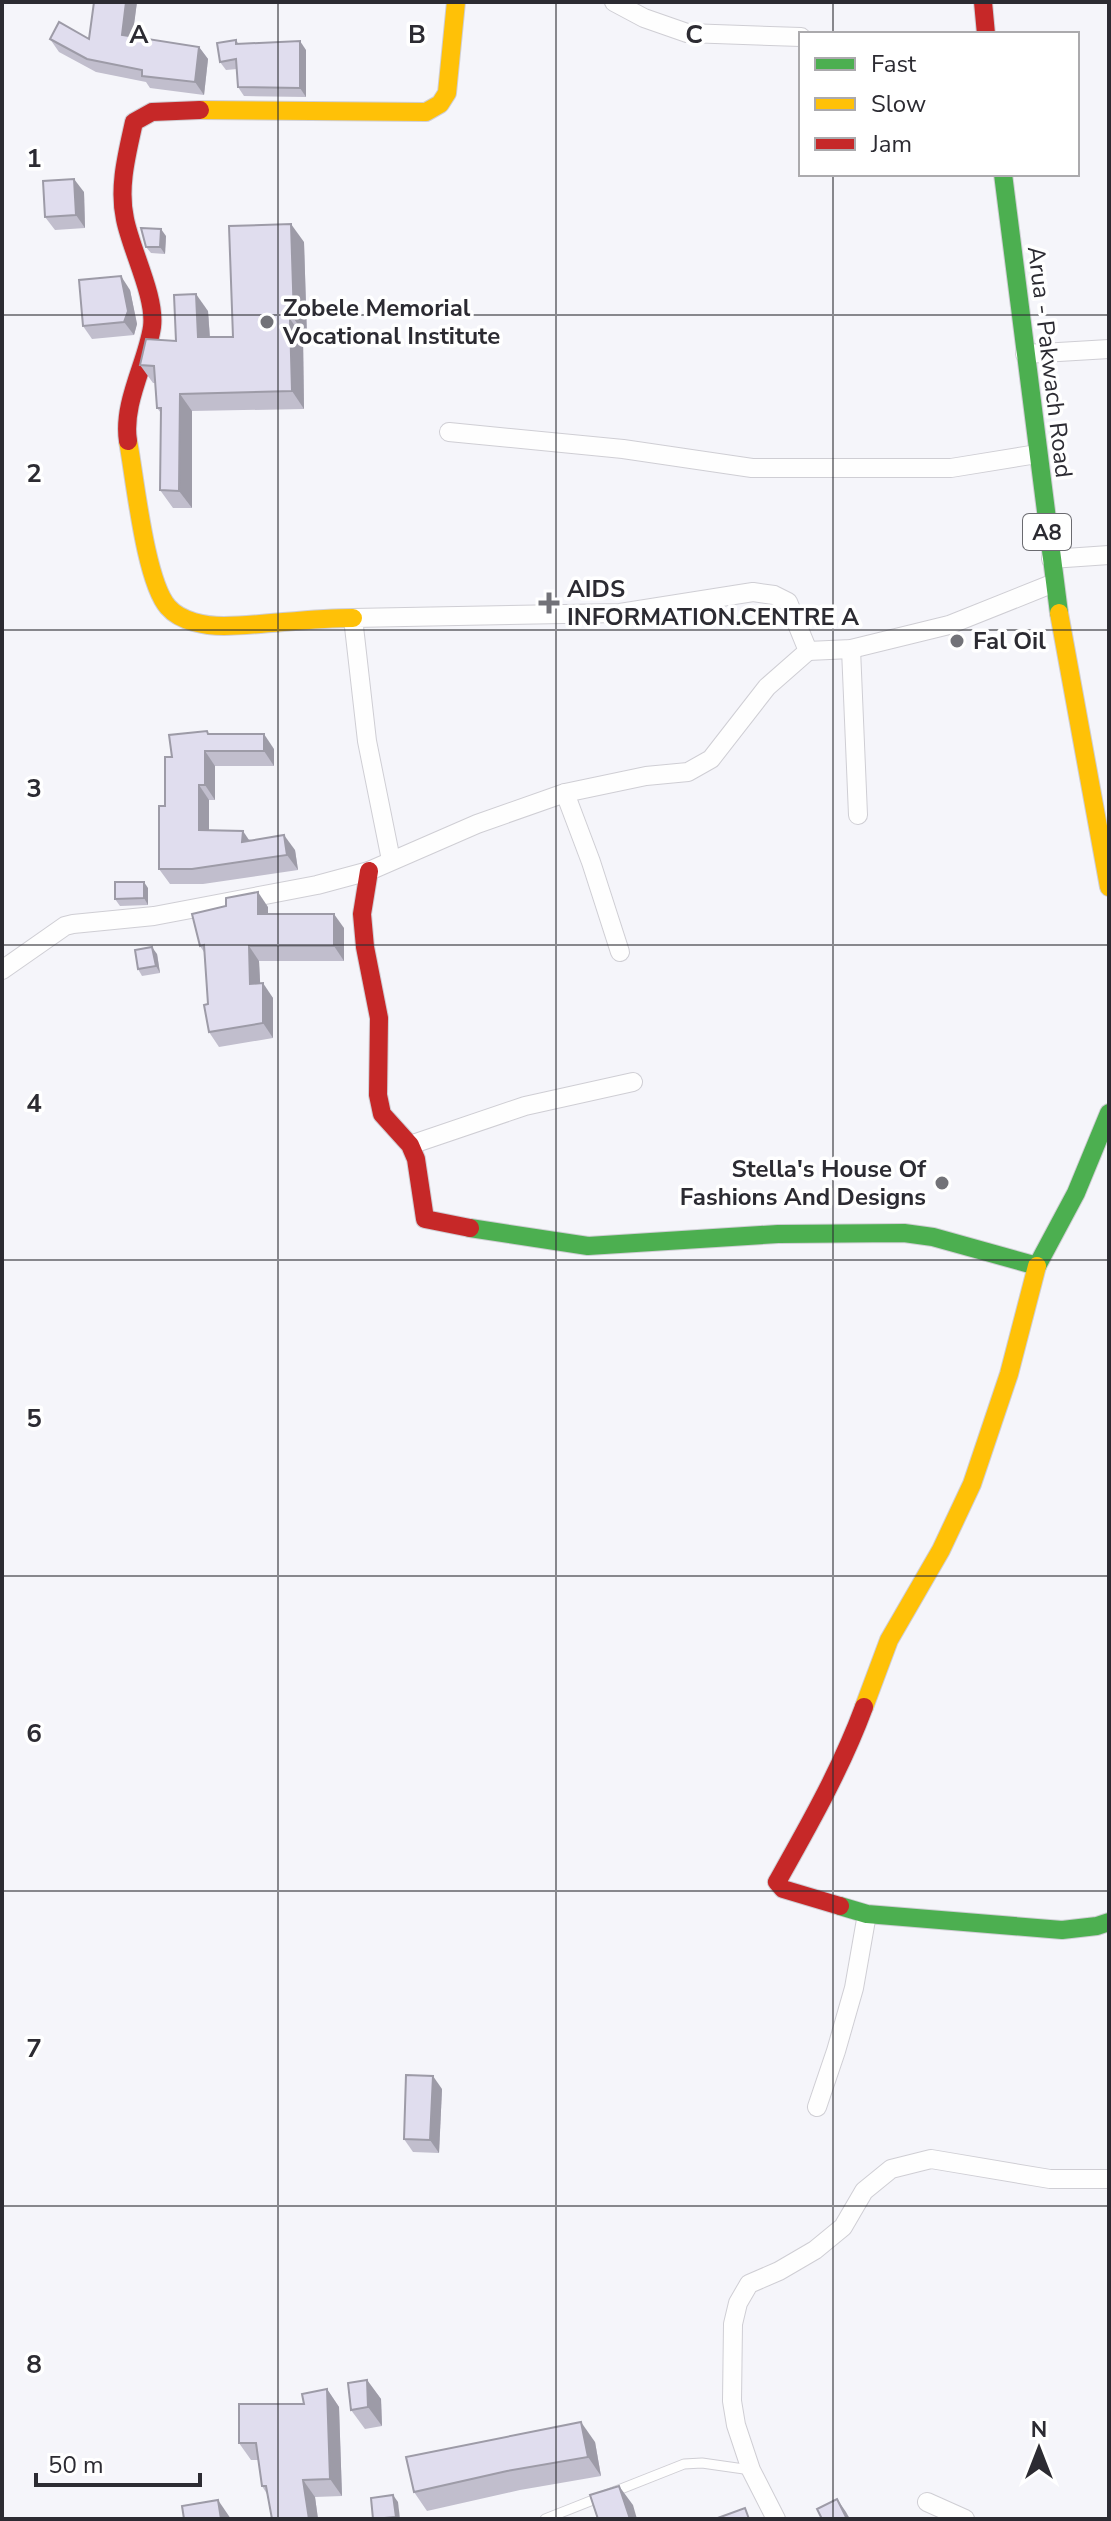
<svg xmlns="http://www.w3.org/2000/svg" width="1111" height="2521" font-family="'Nunito Sans',sans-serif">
  <rect width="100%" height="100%" fill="#f5f5fa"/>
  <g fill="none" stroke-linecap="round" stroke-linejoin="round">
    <defs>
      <path id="lane" d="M545,2519L684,2464L702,2463L751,2470"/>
      <g id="street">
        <path d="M614,2L644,18L687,33L801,37"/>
        <path d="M1025,354L1109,349"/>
        <path d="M449,432L623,449L752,468H951L1037,454"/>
        <path d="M1051,559L1109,555"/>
        <path d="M851,649L858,815"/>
        <path d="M565,793L591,862L620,952"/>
        <path d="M391,860L367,741L353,618L620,613L753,592L774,595L788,602L808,651L851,649L949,625L1054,583"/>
        <path d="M2,970L65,926L73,924L154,916L317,885L369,871L477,824L565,793L646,776L688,772L711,759L767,687L808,651"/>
        <path d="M410,1145L525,1106L633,1082"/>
        <path d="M817,2107L836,2051L854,1988L867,1914"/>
        <path d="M927,2502L965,2519"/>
        <path d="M776,2519L751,2470L736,2425L732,2401L733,2324L738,2303L749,2284L779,2271L815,2250L843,2227L864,2191L891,2169L931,2159L1050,2179H1109"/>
      </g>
      <g id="fast">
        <path d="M1003,174L1059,613"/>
        <path d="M470,1228L588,1246L778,1234L904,1233L933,1237L1037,1266L1076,1193L1109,1113"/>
        <path d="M840,1906L867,1914L1062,1930L1097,1926L1109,1922"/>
      </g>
      <g id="slow">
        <path d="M200,110L426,112L440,104L447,93L456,2"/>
        <path d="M128,441C135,478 145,581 168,607C181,622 206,626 224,626C267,625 310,618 353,618"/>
        <path d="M1059,613L1109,887"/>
        <path d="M864,1707L889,1640L941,1550L972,1484L1009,1374L1037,1266"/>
      </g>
      <g id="jam">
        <path d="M983,2L986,34"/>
        <path d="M128,441C122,403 147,362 152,327C156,297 131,250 125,219C118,187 127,154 134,122L152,112L200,110"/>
        <path d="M369,871L362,914L365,947L379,1018L378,1095L382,1114L410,1145L416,1159L425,1219L470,1228"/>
        <path d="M840,1906L783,1889L777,1882C809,1825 841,1769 864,1707"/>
      </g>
    </defs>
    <use href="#lane" stroke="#cfced4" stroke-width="11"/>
    <use href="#street" stroke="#cfced4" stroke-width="20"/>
    <use href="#fast" stroke="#cfced4" stroke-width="20"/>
    <use href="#slow" stroke="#cfced4" stroke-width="20"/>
    <use href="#jam" stroke="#cfced4" stroke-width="20"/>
    <use href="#lane" stroke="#fefefe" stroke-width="9"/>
    <use href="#street" stroke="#fefefe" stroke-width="18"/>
    <use href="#fast" stroke="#4caf50" stroke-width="18"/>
    <use href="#slow" stroke="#ffc107" stroke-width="18"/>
    <use href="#jam" stroke="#c62828" stroke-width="18"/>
  </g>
  <g fill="#c1becd">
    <path d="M94,2H137L132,37L199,47L208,59L204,95L150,88L146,82L96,72L59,52L50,39H89Z"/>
    <path d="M236,40L239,44L306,50V97L244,96L238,87L237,69L226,70L220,62Z"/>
    <path d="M84,192L85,228L55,230L45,217Z"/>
    <path d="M166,236L165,254L151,253L146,247Z"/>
    <path d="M304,242L307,337H303L304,409L192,411V508H173L160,490L161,413L157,408L156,383H153L140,365L176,341L208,311L210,337H233Z"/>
    <path d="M130,290L137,324L134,335L92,339L83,326Z"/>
    <path d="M209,734L274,749V766H215V800H209V830L295,850L298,870L203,884H170L159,869L165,806Z"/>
    <path d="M148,888V905L120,906L115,899Z"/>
    <path d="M268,907V914L344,928V961H259L260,983L273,998V1038L219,1047L209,1032L208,1004L204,952L200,946Z"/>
    <path d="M157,954L160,973L142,976L138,969Z"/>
    <path d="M442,2089L439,2153L413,2152L404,2139Z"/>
    <path d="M367,2380L381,2399L382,2426L365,2429L351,2410Z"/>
    <path d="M327,2389L339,2407L342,2496L315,2497L318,2519H272L267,2494L262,2486L258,2460H251L239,2443Z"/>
    <path d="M595,2442L601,2476L520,2490L427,2511L414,2492Z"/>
  </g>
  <g fill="#9d9ba7">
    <path d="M126,2H137L131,48L122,35Z"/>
    <path d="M300,41L306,50V97L300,88Z"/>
    <path d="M199,47L208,59L204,95L195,82Z"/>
    <path d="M74,179L84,192L85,228L76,215Z"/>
    <path d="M291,224L304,242L307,337L294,319Z"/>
    <path d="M161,229L166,236L165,254L160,247Z"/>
    <path d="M121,276L130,290L137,324L134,335L124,322Z"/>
    <path d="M196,294L208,311L211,355L198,337Z"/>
    <path d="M290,319L303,337L304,409L292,391Z"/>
    <path d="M180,394L192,411V508L179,491Z"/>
    <path d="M264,734L274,749V766L264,751Z"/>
    <path d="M205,751L215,766V800L205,785Z"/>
    <path d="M199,785L209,800V845L199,830Z"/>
    <path d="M243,831L253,846L242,842Z"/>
    <path d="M284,835L295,850L298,870L287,855Z"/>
    <path d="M144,882L148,888V905L144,898Z"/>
    <path d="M258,892L268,907V928L258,914Z"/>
    <path d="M334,914L344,928V961L334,946Z"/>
    <path d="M249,946L259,961L261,999L250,984Z"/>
    <path d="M152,947L157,954L160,973L156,966Z"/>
    <path d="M263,983L273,998V1038L263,1023Z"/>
    <path d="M433,2076L442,2089L439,2153L430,2140Z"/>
    <path d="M367,2380L381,2399L382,2426L368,2407Z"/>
    <path d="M327,2389L339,2407L342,2496L330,2479Z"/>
    <path d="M581,2422L595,2442L601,2476L588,2457Z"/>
    <path d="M303,2480L315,2497L318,2519H309Z"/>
    <path d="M619,2486L633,2505L637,2519H630Z"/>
    <path d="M393,2495L398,2502L400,2519H398L396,2517Z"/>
    <path d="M837,2499L846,2512L850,2519H847Z"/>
    <path d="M218,2500L231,2519H221Z"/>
  </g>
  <g fill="#e0ddee" stroke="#9d9ba7" stroke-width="2">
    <path d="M94,2H126L122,35L199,47L195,82L142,76V70L87,59L50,39L59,22L89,39Z"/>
    <path d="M236,40V44L300,41V88L238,87L236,59L220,62L217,43Z"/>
    <path d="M74,179L76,215L45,217L43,181Z"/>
    <path d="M291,224L294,319H290L292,391L180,394L179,491L160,490L161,408H157L154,366L140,365L146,339L176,341L174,295L196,294L198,337H233L229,226Z"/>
    <path d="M141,228L161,229L160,247H146Z"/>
    <path d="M121,276L128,311L124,322L83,326L79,280Z"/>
    <path d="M207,731L208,734H264V751H205V785H199V830L243,831L242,842L284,835L287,855L192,869H159V806H165V757H172L169,735Z"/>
    <path d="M115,882H144V898L115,899Z"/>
    <path d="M258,892V914H334V946H249L250,984L263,983V1023L209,1032L204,1005L208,1004L204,945L200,946L192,914L226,906V898Z"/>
    <path d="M152,947L156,966L138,969L135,950Z"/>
    <path d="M406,2075L433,2076L430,2140L404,2139Z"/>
    <path d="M367,2380L368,2407L351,2410L348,2383Z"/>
    <path d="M327,2389L330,2479L303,2480L309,2519H272L266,2486H262L256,2443H239V2404H304L302,2394Z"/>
    <path d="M581,2422L588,2457L507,2471L414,2492L406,2457Z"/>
    <path d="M619,2486L630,2519H598L590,2495Z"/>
    <path d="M393,2495L396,2517L373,2519L371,2498Z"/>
    <path d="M837,2499L847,2519H822L817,2509Z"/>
    <path d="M218,2500L221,2519H184L182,2506Z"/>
    <path d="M745,2508L749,2519H715Z"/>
  </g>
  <path fill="none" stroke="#2c2b32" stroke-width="2" stroke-opacity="0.55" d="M278,2V2519M556,2V2519M833,2V34M833,174V2519M2,315H1109M2,630H1109M2,945H1109M2,1260H1109M2,1576H1109M2,1891H1109M2,2206H1109"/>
  <g fill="#727278" stroke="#fff" stroke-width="3">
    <circle cx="267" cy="322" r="8"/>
    <path d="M545 591h8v8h8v8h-8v8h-8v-8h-8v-8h8z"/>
    <circle cx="957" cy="641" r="8"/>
    <circle cx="942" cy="1183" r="8"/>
  </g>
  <g text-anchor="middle" stroke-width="7" stroke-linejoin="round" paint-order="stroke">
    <rect fill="#fff" stroke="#6b6b70" stroke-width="2" x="1023" y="514" width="48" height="36" rx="6"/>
    <g font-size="22" font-weight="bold" fill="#2c2b32">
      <text x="1047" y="540">A8</text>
    </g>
    <g font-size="24" font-weight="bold" fill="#2c2b32" stroke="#fff" text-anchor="start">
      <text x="283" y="316">Zobele Memorial<tspan x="283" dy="28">Vocational Institute</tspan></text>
      <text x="567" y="597">AIDS<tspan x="567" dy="28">INFORMATION.CENTRE A</tspan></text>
      <text x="973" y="649">Fal Oil</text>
      <text x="926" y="1177" text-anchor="end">Stella's House Of<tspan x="926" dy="28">Fashions And Designs</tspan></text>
    </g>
    <g font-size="24" fill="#2c2b32" stroke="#fff">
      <text transform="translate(1050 362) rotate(83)" y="8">Arua - Pakwach Road</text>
    </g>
  </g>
  <g font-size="26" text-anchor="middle" font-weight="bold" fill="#2c2b32" stroke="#fff" stroke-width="7" stroke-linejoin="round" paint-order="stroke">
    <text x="139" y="43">A</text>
    <text x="417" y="43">B</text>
    <text x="694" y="43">C</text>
    <text x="34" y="167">1</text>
    <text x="34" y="482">2</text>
    <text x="34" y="797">3</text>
    <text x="34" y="1112">4</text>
    <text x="34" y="1427">5</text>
    <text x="34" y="1742">6</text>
    <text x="34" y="2057">7</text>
    <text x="34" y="2373">8</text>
  </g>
  <rect width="1111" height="2521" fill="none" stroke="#2c2b32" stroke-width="8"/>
  <rect x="799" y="32" width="280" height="144" fill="#ffffff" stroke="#abaaad" stroke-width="2"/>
  <rect x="815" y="58" width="40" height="12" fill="#4caf50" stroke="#abaaad" stroke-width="2"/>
  <text x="871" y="72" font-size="24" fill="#2c2b32">Fast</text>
  <rect x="815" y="98" width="40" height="12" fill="#ffc107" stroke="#abaaad" stroke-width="2"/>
  <text x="871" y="112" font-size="24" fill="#2c2b32">Slow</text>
  <rect x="815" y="138" width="40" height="12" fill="#c62828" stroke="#abaaad" stroke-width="2"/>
  <text x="871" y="152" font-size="24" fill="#2c2b32">Jam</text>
  <g transform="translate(1039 2449)" stroke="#ffffff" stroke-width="6" paint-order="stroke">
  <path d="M0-6L14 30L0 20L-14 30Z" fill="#2c2b32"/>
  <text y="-12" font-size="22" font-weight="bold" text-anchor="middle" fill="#2c2b32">N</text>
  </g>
  <path d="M36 2473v12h164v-12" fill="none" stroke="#2c2b32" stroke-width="4"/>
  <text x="48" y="2473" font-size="24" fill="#2c2b32" stroke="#ffffff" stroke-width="6" paint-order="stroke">50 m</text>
</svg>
